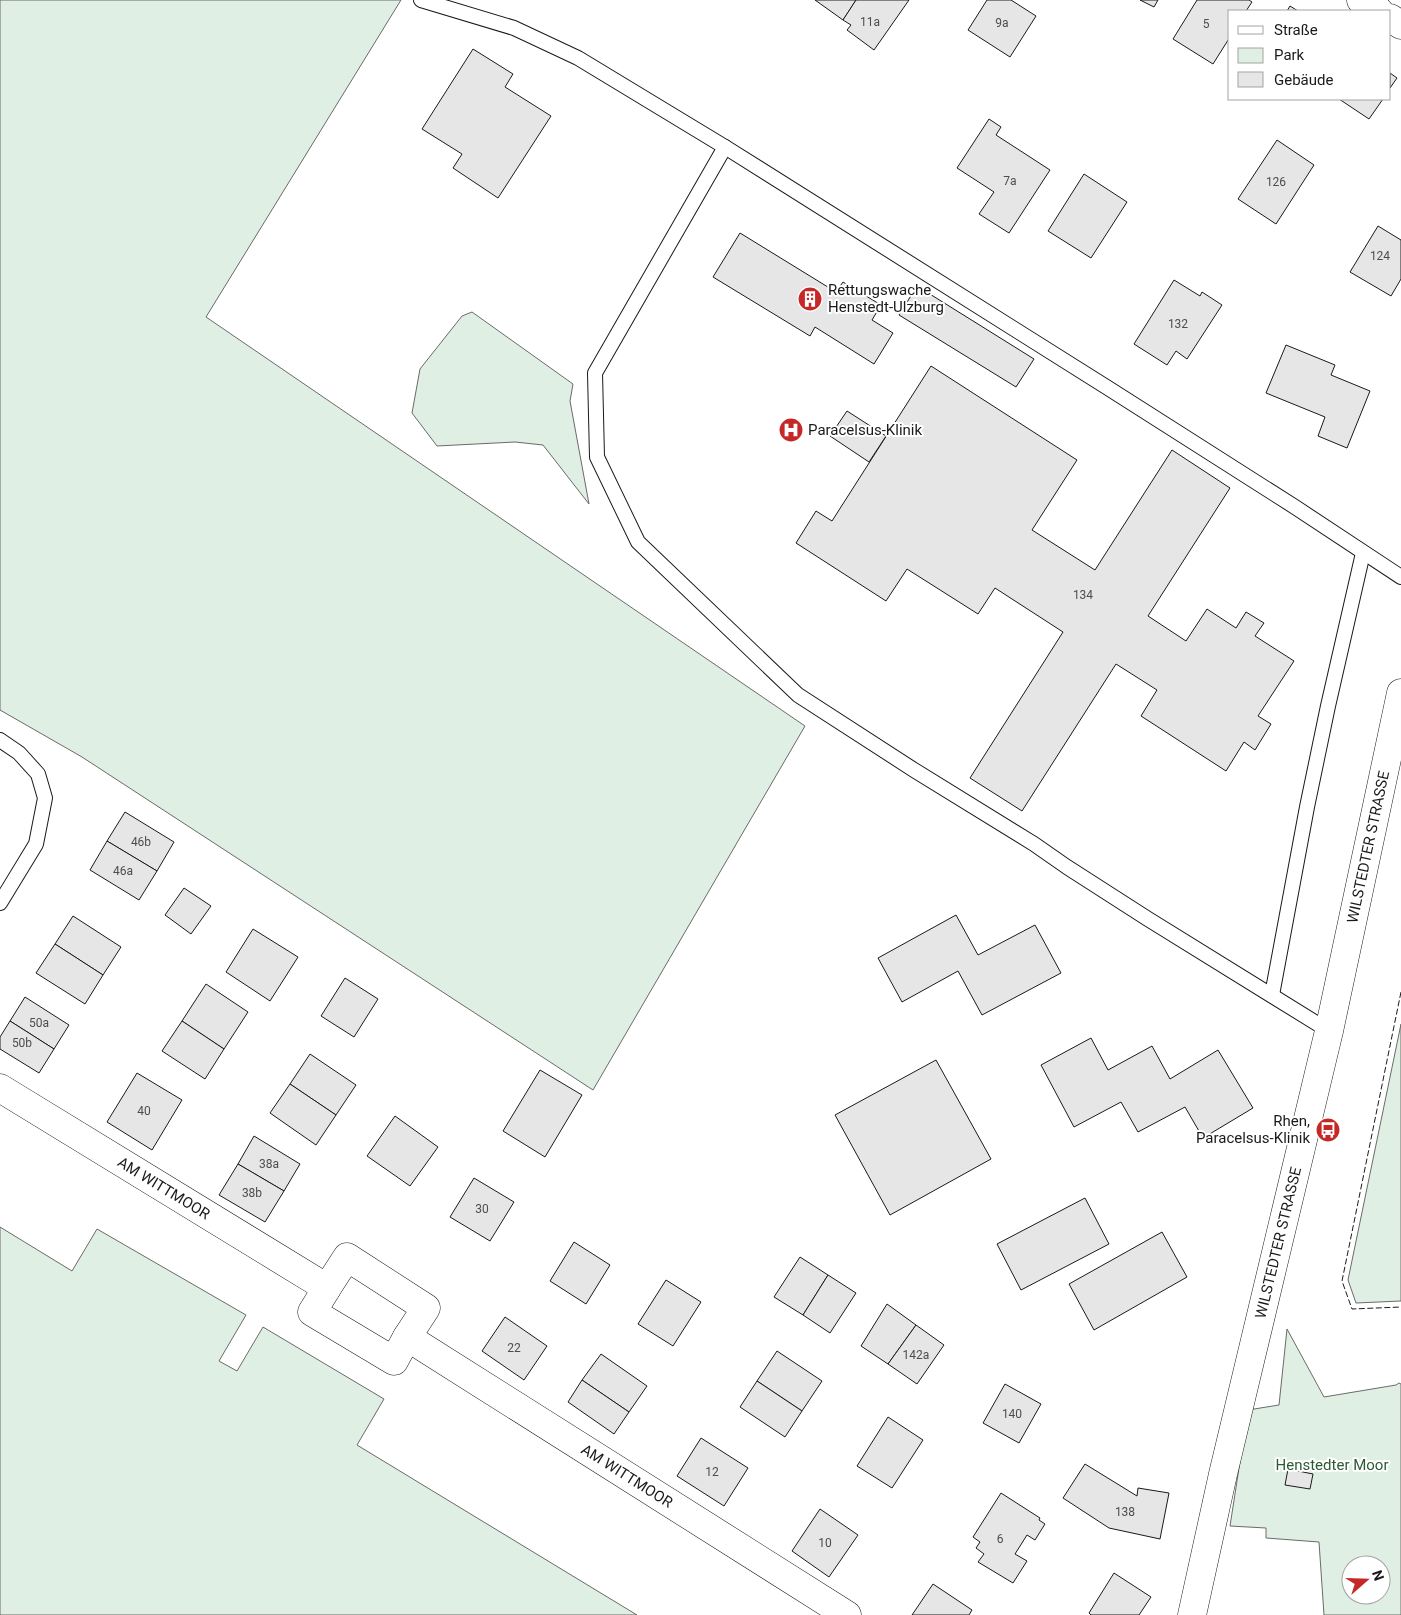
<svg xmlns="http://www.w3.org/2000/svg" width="1401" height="1615" font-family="Roboto,sans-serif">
  <rect width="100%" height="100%" fill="#fff"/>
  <g fill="#e0efe3" stroke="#6a6a6a" fill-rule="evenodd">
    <path d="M0,0H401L206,317L805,726L593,1090L82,757L0,710Z"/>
    <path d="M472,312L573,384L570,401L589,504L543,445L515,442L437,446L412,413L420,369L462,316Z"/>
    <path d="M1401,1024V1301L1356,1303L1348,1280Z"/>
    <path d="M0,1227L72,1271L97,1229L246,1315L219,1361L237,1371L263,1327L384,1399L357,1445L637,1615H0Z"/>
    <path d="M1287,1329L1324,1397L1396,1385L1399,1383L1401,1384V1615H1324L1319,1542L1266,1538V1528L1230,1526L1248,1410L1279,1405ZM1351,1565H1381V1595H1351Z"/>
  </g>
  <g fill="#e6e6e6" stroke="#1a1a1a">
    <path d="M815,0H856L843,20Z"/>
    <path d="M856,0H909L874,50L847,30L851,25L843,20Z"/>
    <path d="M987,0H1011L1036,16L1010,57L968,30Z"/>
    <path d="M1140,0H1158L1154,7Z"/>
    <path d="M1197,0H1249L1252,2L1246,11H1230V37L1213,64L1173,39Z"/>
    <path d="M1290,6L1298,11H1287Z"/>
    <path d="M473,49L513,74L505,87L551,116L498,198L453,168L462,154L422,129Z"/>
    <path d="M1390,73L1397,78L1390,88Z"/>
    <path d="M1339,99H1383L1369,119Z"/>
    <path d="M989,119L1001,127L996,135L1050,170L1009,233L979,214L994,192L957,168Z"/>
    <path d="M1277,140L1314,165L1276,224L1238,199Z"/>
    <path d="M1084,174L1127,202L1091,258L1048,231Z"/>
    <path d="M1378,226L1401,240V279L1391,296L1350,272Z"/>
    <path d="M740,233L836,292L843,282L881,305L872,320L893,333L874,364L815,327L810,336L713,277Z"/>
    <path d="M1174,280L1200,296L1202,292L1222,305L1187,359L1176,351L1167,365L1134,344Z"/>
    <path d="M917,286L1034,359L1016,387L899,315Z"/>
    <path d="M1286,345L1335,365L1331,375L1370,391L1347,448L1318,436L1325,417L1266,393Z"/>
    <path d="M931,366L1077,460L1032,530L1095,570L1172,450L1230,488L1148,616L1186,641L1207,609L1236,628L1246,612L1264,623L1255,636L1294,661L1258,716L1271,724L1255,750L1244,742L1226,771L1141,716L1157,690L1116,664L1022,811L970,778L1063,632L995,588L978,614L907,569L886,601L796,543L816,511L832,521Z"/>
    <path d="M847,411L886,436L869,462L830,436Z"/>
    <path d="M125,812L174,842L157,871L107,841Z"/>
    <path d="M107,841L157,871L139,900L90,870Z"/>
    <path d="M184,888L211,906L191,934L165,915Z"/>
    <path d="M956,915L978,955L1035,925L1061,973L982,1015L958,971L902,1002L878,958Z"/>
    <path d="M73,916L121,947L103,975L55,944Z"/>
    <path d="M253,929L298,957L270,1001L226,972Z"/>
    <path d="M55,944L103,975L85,1004L36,973Z"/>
    <path d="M345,978L378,999L354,1037L321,1016Z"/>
    <path d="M206,984L248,1012L224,1049L182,1021Z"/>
    <path d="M25,997L69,1025L54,1049L10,1021Z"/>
    <path d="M10,1021L54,1049L39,1073L0,1049V1037Z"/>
    <path d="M182,1021L224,1049L205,1079L162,1051Z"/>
    <path d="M1091,1038L1108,1070L1152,1046L1170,1079L1218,1050L1253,1108L1203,1138L1185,1107L1138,1132L1121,1102L1074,1127L1041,1065Z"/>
    <path d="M310,1054L356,1085L336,1115L290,1084Z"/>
    <path d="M936,1060L991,1159L890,1215L835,1115Z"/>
    <path d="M540,1070L582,1095L545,1157L503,1131Z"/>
    <path d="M137,1073L182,1100L152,1150L107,1122Z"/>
    <path d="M290,1084L336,1115L316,1145L270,1113Z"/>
    <path d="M395,1116L438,1147L410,1186L367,1156Z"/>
    <path d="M254,1136L300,1164L284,1191L238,1164Z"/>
    <path d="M238,1164L284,1191L265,1222L219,1195Z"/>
    <path d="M474,1178L514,1202L490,1241L450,1217Z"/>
    <path d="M1085,1198L1109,1244L1021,1290L997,1244Z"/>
    <path d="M1162,1232L1187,1277L1094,1330L1069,1284Z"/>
    <path d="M574,1242L610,1265L586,1304L550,1281Z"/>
    <path d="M800,1257L828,1275L803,1315L774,1297Z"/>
    <path d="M828,1275L856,1293L830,1333L803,1315Z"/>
    <path d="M666,1280L701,1302L673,1346L638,1324Z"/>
    <path d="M887,1304L916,1325L888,1364L861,1346Z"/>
    <path d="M505,1317L547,1346L524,1380L482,1351Z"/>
    <path d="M916,1325L944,1345L917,1384L888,1364Z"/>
    <path d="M777,1351L822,1381L802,1411L757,1381Z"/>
    <path d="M601,1354L647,1386L629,1412L582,1380Z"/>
    <path d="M582,1380L629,1412L614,1434L568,1402Z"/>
    <path d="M757,1381L802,1411L785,1437L740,1407Z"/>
    <path d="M1005,1384L1041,1404L1019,1443L983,1423Z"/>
    <path d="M888,1417L923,1440L892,1488L857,1466Z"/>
    <path d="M701,1438L748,1468L724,1506L677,1476Z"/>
    <path d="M1085,1464L1137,1496L1138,1488L1169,1493L1160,1539L1109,1528L1063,1498Z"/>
    <path d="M1288,1469L1313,1474L1310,1489L1285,1485Z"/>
    <path d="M1001,1493L1040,1518L1039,1520L1045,1524L1035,1540L1027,1535L1015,1554L1027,1561L1013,1583L978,1562L984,1554L976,1548L980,1542L973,1537Z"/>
    <path d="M820,1509L858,1535L829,1577L792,1551Z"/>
    <path d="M1114,1573L1151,1597L1139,1615H1091L1089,1613Z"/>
    <path d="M933,1584L972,1610L969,1615H912Z"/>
  </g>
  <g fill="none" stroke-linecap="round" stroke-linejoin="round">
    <defs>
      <g id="service">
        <path d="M421,0L514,28L578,58L725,147L1108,388L1295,507L1401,577"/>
        <path d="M725,147L595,373L597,457L638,542L798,695L914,770L1034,844L1067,867L1148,919L1329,1031"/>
        <path d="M0,740L19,753L38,774L45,798L36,844L0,903"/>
        <path d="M1272,995L1307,807L1328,706L1363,553"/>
      </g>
      <g id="minor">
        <path d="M1361,0L1379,11"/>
        <path d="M1390,18L1401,25"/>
        <path id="s1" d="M0,1088L327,1288L347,1257L426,1308L407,1337L847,1615"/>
        <path d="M327,1288L312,1312L394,1361L407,1337"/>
        <path id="s2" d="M1192,1615L1223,1474L1329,1031L1401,693"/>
      </g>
    </defs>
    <use href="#service" stroke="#1a1a1a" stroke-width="16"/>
    <use href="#minor" stroke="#1a1a1a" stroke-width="29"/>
    <use href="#service" stroke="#fff" stroke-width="14"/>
    <use href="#minor" stroke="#fff" stroke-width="28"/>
    <path stroke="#1a1a1a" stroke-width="1" stroke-dasharray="6 2.5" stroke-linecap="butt" d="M1401,992L1342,1281L1352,1309L1401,1307"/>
  </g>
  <defs>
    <symbol id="building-disc" viewBox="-11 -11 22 22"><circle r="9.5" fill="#c62828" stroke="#fff"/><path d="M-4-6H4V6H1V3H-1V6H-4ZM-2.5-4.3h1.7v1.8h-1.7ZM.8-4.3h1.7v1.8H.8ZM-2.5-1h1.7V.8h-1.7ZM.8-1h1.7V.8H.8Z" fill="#fff"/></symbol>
    <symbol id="hospital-disc" viewBox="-11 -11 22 22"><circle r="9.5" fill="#c62828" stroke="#fff"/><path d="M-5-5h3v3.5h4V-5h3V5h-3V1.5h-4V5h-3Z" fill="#fff"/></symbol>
    <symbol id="bus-disc" viewBox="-11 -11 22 22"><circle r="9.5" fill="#c62828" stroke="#fff"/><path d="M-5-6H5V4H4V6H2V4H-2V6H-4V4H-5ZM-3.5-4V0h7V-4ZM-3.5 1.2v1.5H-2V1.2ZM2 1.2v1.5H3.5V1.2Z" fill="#fff"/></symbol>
  </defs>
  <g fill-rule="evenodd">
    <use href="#building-disc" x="796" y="285" width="28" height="28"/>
    <use href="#hospital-disc" x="777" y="416" width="28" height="28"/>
    <use href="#bus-disc" x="1314" y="1116" width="28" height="28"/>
  </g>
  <g text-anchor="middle" stroke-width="4" stroke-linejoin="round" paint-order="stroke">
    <g font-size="12" fill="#4d4d4d">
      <text x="870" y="26">11a</text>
      <text x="1002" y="27">9a</text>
      <text x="1206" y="28">5</text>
      <text x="1010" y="185">7a</text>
      <text x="1276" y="186">126</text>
      <text x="1380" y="260">124</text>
      <text x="1178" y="328">132</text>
      <text x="1083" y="599">134</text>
      <text x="141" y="846">46b</text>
      <text x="123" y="875">46a</text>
      <text x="39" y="1027">50a</text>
      <text x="22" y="1047">50b</text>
      <text x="144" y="1115">40</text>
      <text x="269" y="1168">38a</text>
      <text x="252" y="1197">38b</text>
      <text x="482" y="1213">30</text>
      <text x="514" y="1352">22</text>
      <text x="916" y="1359">142a</text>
      <text x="1012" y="1418">140</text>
      <text x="712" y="1476">12</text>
      <text x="1125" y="1516">138</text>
      <text x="1000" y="1543">6</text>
      <text x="825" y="1547">10</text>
    </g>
    <g font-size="15" fill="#1a1a1a" stroke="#fff" text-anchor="start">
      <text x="828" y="295">Rettungswache<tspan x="828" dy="17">Henstedt-Ulzburg</tspan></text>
      <text x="808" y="435">Paracelsus-Klinik</text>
      <text x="1310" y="1126" text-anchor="end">Rhen,<tspan x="1310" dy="17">Paracelsus-Klinik</tspan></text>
    </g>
    <g font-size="15" fill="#1a1a1a" stroke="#fff">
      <text dy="5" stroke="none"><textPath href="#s2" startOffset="788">WILSTEDTER STRASSE</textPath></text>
      <text dy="5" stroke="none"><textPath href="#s1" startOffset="192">AM WITTMOOR</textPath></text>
      <text dy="5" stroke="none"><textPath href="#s2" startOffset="382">WILSTEDTER STRASSE</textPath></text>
      <text dy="5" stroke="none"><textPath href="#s1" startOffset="809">AM WITTMOOR</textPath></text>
    </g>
    <g font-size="15" fill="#2b5a34" stroke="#fff">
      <text x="1332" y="1470">Henstedter Moor</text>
    </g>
  </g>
  <rect x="1228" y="10" width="162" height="90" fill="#ffffff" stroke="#a3a3a3"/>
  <rect x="1238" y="26" width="25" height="8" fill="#ffffff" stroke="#a3a3a3"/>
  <text x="1274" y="35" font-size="15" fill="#1a1a1a">Straße</text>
  <rect x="1238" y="48" width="25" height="15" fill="#e0efe3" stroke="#a3a3a3"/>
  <text x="1274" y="60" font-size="15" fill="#1a1a1a">Park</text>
  <rect x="1238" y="72" width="25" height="15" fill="#e6e6e6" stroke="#a3a3a3"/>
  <text x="1274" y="85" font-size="15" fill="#1a1a1a">Gebäude</text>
  <g transform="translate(1366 1580) rotate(70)"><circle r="24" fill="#ffffff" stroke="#a3a3a3"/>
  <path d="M0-4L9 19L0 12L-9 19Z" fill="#c62828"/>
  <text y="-8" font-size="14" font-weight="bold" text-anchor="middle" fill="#1a1a1a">N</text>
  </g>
</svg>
